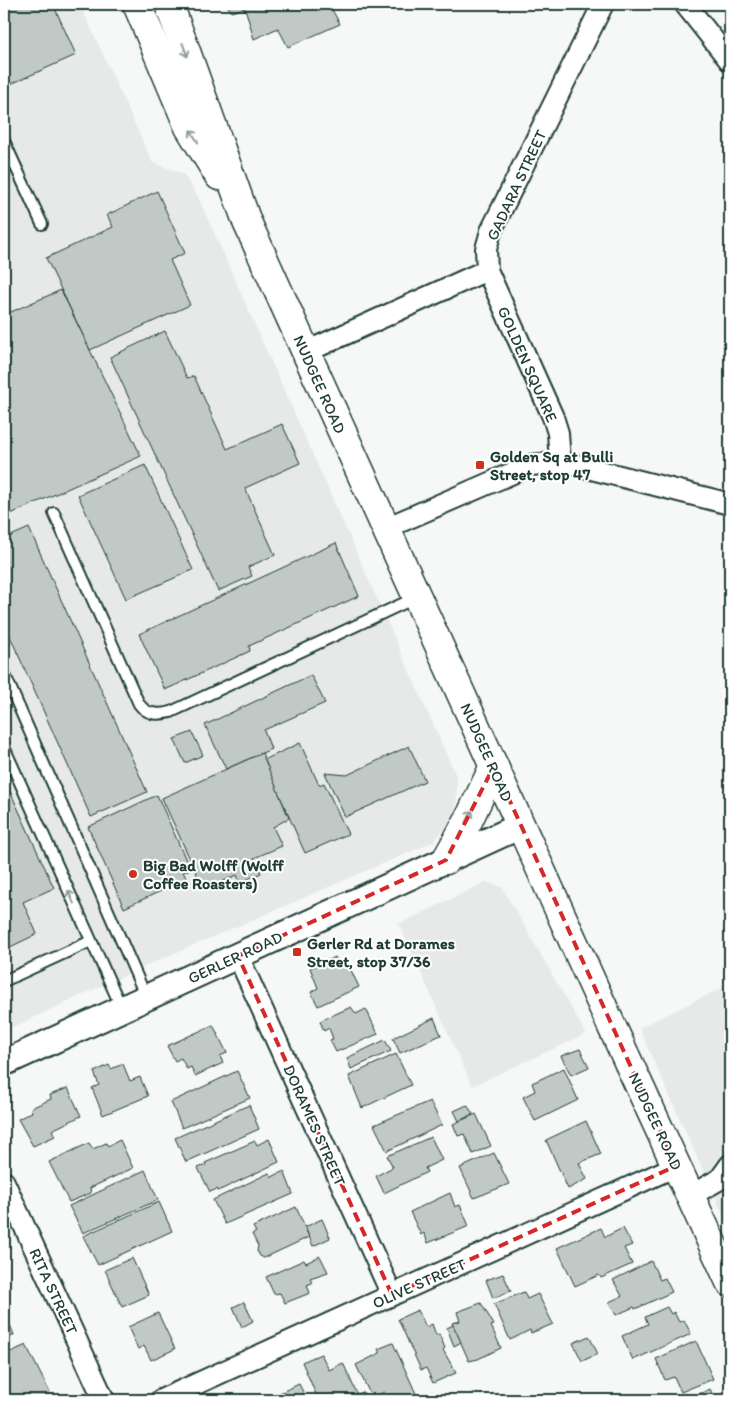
<svg xmlns="http://www.w3.org/2000/svg" width="734" height="1404" font-family="Itim,sans-serif">
  <rect width="100%" height="100%" fill="#f6f7f7"/>
  <filter id="ink" filterUnits="userSpaceOnUse"><feTurbulence type="fractalNoise" baseFrequency=".02" numOctaves="2"/><feDisplacementMap in="SourceGraphic" scale="10" xChannelSelector="R" yChannelSelector="G"/><feConvolveMatrix kernelMatrix="1 2 1 2 8 2 1 2 1" color-interpolation-filters="sRGB"/></filter>
  <g filter="url(#ink)">
    <g fill="#e6e9e8">
      <path d="M4,4H80L152,162L183,174L198,197L457,778L456,817L433,842L152,963L4,1031Z"/>
      <path d="M486,882L502,887L586,1034L472,1086L399,924Z"/>
      <path d="M730,984V1230L639,1028Z"/>
    </g>
    <g fill="#c0c9c6" stroke="#1f3d34">
      <path d="M4,4H53L76,55L4,87Z"/>
      <path d="M227,4H334L330,6L340,24L288,47L278,28L254,39L245,8L231,12Z"/>
      <path d="M157,191L185,253L170,260L190,305L90,350L46,258L113,227L107,215Z"/>
      <path d="M61,290L141,456L4,517V315Z"/>
      <path d="M165,331L187,378L194,376L227,449L282,424L300,463L245,488L275,555L248,567L252,576L218,591L110,357Z"/>
      <path d="M145,465L193,570L126,599L78,495Z"/>
      <path d="M29,528L147,792L91,817L4,623V539Z"/>
      <path d="M336,543L359,596L249,646L250,651L165,690L139,634Z"/>
      <path d="M311,675L325,703L264,730L271,749L226,769L205,725Z"/>
      <path d="M192,732L203,755L185,763L174,739Z"/>
      <path d="M300,743L319,785L324,783L348,834L305,853L264,760Z"/>
      <path d="M409,746L425,781L345,817L325,773L347,775Z"/>
      <path d="M262,753L289,818L273,827L282,846L254,858L261,873L240,883L237,875L204,890L162,798Z"/>
      <path d="M4,778L54,888L23,902L37,934L4,950Z"/>
      <path d="M157,795L190,869L183,872L187,879L124,908L88,827Z"/>
      <path d="M335,957L339,964L346,960L359,987L318,1006L311,992L318,988L310,968Z"/>
      <path d="M351,1007L356,1014L366,1009L378,1034L336,1052L330,1040L333,1039L329,1028L324,1031L320,1021Z"/>
      <path d="M434,1018L441,1035L400,1053L393,1038Z"/>
      <path d="M213,1025L227,1053L220,1056L223,1063L195,1076L191,1067L187,1069L181,1058L175,1061L167,1046Z"/>
      <path d="M385,1040L391,1051L351,1069L347,1058Z"/>
      <path d="M580,1049L589,1067L571,1075L561,1056Z"/>
      <path d="M396,1054L411,1085L362,1108L349,1076Z"/>
      <path d="M123,1064L130,1081L140,1077L148,1096L103,1115L92,1088L99,1085L94,1072L109,1065L111,1069Z"/>
      <path d="M564,1068L578,1100L535,1121L523,1097L535,1091L532,1083Z"/>
      <path d="M237,1071L250,1098L182,1128L171,1102Z"/>
      <path d="M68,1088L81,1116L52,1130L55,1136L33,1146L18,1119L32,1112L31,1108L51,1099L50,1095Z"/>
      <path d="M430,1101L442,1125L387,1151L374,1125Z"/>
      <path d="M249,1105L259,1129L186,1162L175,1138Z"/>
      <path d="M467,1105L473,1114L459,1121L454,1111Z"/>
      <path d="M476,1114L491,1146L473,1154L464,1134L458,1136L453,1124Z"/>
      <path d="M586,1121L601,1154L579,1163L587,1179L568,1189L546,1140Z"/>
      <path d="M431,1137L442,1160L425,1168L427,1172L384,1193L376,1176L393,1167L387,1156Z"/>
      <path d="M269,1139L279,1162L218,1191L217,1189L210,1192L198,1168L206,1165L205,1163L255,1141L257,1145Z"/>
      <path d="M120,1140L133,1168L90,1188L91,1193L69,1202L49,1162L89,1143L93,1149L106,1143L108,1146Z"/>
      <path d="M494,1153L509,1184L474,1198L460,1168Z"/>
      <path d="M145,1170L158,1200L83,1233L69,1206Z"/>
      <path d="M284,1171L293,1194L225,1224L213,1200L269,1173L272,1177Z"/>
      <path d="M450,1193L455,1207L460,1205L469,1226L428,1243L424,1233L421,1235L410,1212Z"/>
      <path d="M159,1202L172,1231L98,1265L83,1236Z"/>
      <path d="M296,1207L309,1237L264,1258L260,1256L257,1251L258,1246L252,1234L256,1232L253,1227Z"/>
      <path d="M322,1219L330,1238L313,1246L305,1227Z"/>
      <path d="M601,1228L605,1237L623,1228L632,1245L624,1248L632,1264L601,1278L599,1275L575,1286L557,1248Z"/>
      <path d="M320,1256L328,1272L310,1278L312,1283L307,1285L310,1293L285,1303L280,1293L274,1294L266,1277L304,1260L306,1263Z"/>
      <path d="M132,1258L149,1295L122,1307L105,1270Z"/>
      <path d="M651,1261L660,1280L665,1278L672,1292L635,1309L634,1307L616,1315L609,1302L622,1296L613,1280Z"/>
      <path d="M503,1274L511,1291L493,1298L486,1280Z"/>
      <path d="M524,1292L527,1299L538,1294L553,1324L531,1333L530,1330L510,1340L494,1304Z"/>
      <path d="M244,1302L253,1321L242,1327L233,1307Z"/>
      <path d="M481,1303L494,1325L491,1326L501,1348L478,1359L469,1361L452,1323L460,1321L457,1312Z"/>
      <path d="M667,1307L671,1314L674,1312L679,1322L684,1320L691,1334L633,1360L622,1336L648,1324L645,1317Z"/>
      <path d="M418,1310L426,1327L432,1324L436,1335L439,1334L445,1348L443,1350L456,1373L433,1383L426,1368L421,1370L398,1319Z"/>
      <path d="M158,1313L175,1349L151,1360L144,1346L138,1349L128,1327Z"/>
      <path d="M6,1315L14,1335L4,1340V1317Z"/>
      <path d="M453,1325L461,1342L454,1346L447,1328Z"/>
      <path d="M589,1336L598,1354L582,1361L573,1343Z"/>
      <path d="M696,1341L713,1379L681,1392L674,1377L665,1380L656,1359Z"/>
      <path d="M393,1343L419,1400H387L384,1392L372,1398L356,1365L380,1353L378,1349Z"/>
      <path d="M26,1345L52,1397L46,1400H9L4,1389V1355Z"/>
      <path d="M321,1354L329,1370L343,1363L357,1394L363,1392L367,1400H326L324,1396L318,1399L302,1362Z"/>
      <path d="M299,1384L307,1400H276L273,1396Z"/>
      <path d="M710,1389L715,1400H686Z"/>
    </g>
    <g fill="none" stroke-linecap="round" stroke-linejoin="round">
      <defs>
        <g id="service">
          <path d="M4,141L42,224"/>
          <path d="M54,513L139,704C147,715 158,715 171,712L417,597"/>
          <path d="M4,673L146,997"/>
          <path d="M4,747L122,1009"/>
          <path d="M4,981L91,941"/>
        </g>
        <g id="minor">
          <path d="M685,4L730,61"/>
          <path d="M487,270L553,417L558,433L560,462"/>
          <path d="M306,352L487,270L486,249L491,231L603,4"/>
          <path d="M386,528L531,465L560,462L576,465L730,504"/>
          <path d="M238,956L392,1295"/>
          <path d="M4,1182L104,1400"/>
          <path d="M690,1196L720,1179L730,1165"/>
          <path d="M161,1400L676,1166"/>
        </g>
        <path id="tertiary" d="M4,1063L520,826"/>
        <g id="secondary">
          <path d="M137,4L189,127L219,176"/>
          <path d="M169,4L247,222L613,1029L730,1282"/>
          <path d="M446,860L468,821L494,766"/>
        </g>
      </defs>
      <use href="#service" stroke="#1f3d34" stroke-width="14"/>
      <use href="#minor" stroke="#1f3d34" stroke-width="24"/>
      <use href="#tertiary" stroke="#1f3d34" stroke-width="29"/>
      <use href="#secondary" stroke="#1f3d34" stroke-width="31"/>
      <use href="#service" stroke="#fff" stroke-width="10"/>
      <use href="#minor" stroke="#fff" stroke-width="20"/>
      <use href="#tertiary" stroke="#fff" stroke-width="25"/>
      <use href="#secondary" stroke="#fff" stroke-width="28"/>
    </g>
    <defs><path id="oneway-shaft" d="M-6 0H5M1.5-3L5.5 0L1.5 3" fill="none" stroke-width="1.6" stroke-linecap="round" stroke-linejoin="round" transform="scale(1.25)"/></defs>
    <g stroke="#8f9e9a">
      <use href="#oneway-shaft" transform="translate(185 50) rotate(70)"/>
      <use href="#oneway-shaft" transform="translate(194 136) rotate(-122)"/>
      <use href="#oneway-shaft" transform="translate(469 817) rotate(-63)"/>
      <use href="#oneway-shaft" transform="translate(71 897) rotate(-114)"/>
    </g>
  </g>
  <path fill="none" stroke="#d62828" stroke-width="4" stroke-dasharray="10 6" stroke-linejoin="round" d="M494,766L676,1166L392,1295L238,956L446,860Z"/>
  <g fill="#c8321e" stroke="#fff" stroke-width="2">
    <rect x="475" y="460" width="10" height="10" rx="2.5"/>
    <circle cx="133" cy="874" r="5"/>
    <rect x="292" y="947" width="10" height="10" rx="2.5"/>
  </g>
  <g text-anchor="middle" stroke-width="4" stroke-linejoin="round" paint-order="stroke">
    <g font-size="16" fill="#1f3d34" stroke="#fff">
      <text transform="translate(516 185) rotate(-65)" y="6">GADARA STREET</text>
      <text transform="translate(528 364) rotate(66)" y="6">GOLDEN SQUARE</text>
      <text transform="translate(320 384) rotate(66)" y="6">NUDGEE ROAD</text>
      <text transform="translate(487 752) rotate(66)" y="6">NUDGEE ROAD</text>
      <text transform="translate(235 957) rotate(-25)" y="6">GERLER ROAD</text>
      <text transform="translate(656 1121) rotate(65)" y="6">NUDGEE ROAD</text>
      <text transform="translate(315 1125) rotate(66)" y="6">DORAMES STREET</text>
      <text transform="translate(419 1283) rotate(-24)" y="6">OLIVE STREET</text>
      <text transform="translate(54 1291) rotate(65)" y="6">RITA STREET</text>
    </g>
    <g font-size="16" font-weight="bold" fill="#1f3d34" stroke="#fff" text-anchor="start">
      <text x="490" y="462">Golden Sq at Bulli<tspan x="490" dy="18">Street, stop 47</tspan></text>
      <text x="143" y="871">Big Bad Wolff (Wolff<tspan x="143" dy="18">Coffee Roasters)</tspan></text>
      <text x="307" y="949">Gerler Rd at Dorames<tspan x="307" dy="18">Street, stop 37/36</tspan></text>
    </g>
  </g>
  <rect width="734" height="1404" fill="none" stroke="#fff" stroke-width="20"/>
  <rect x="10" y="10" width="714" height="1384" fill="none" stroke="#1f3d34" stroke-width="2" filter="url(#ink)"/>
</svg>
